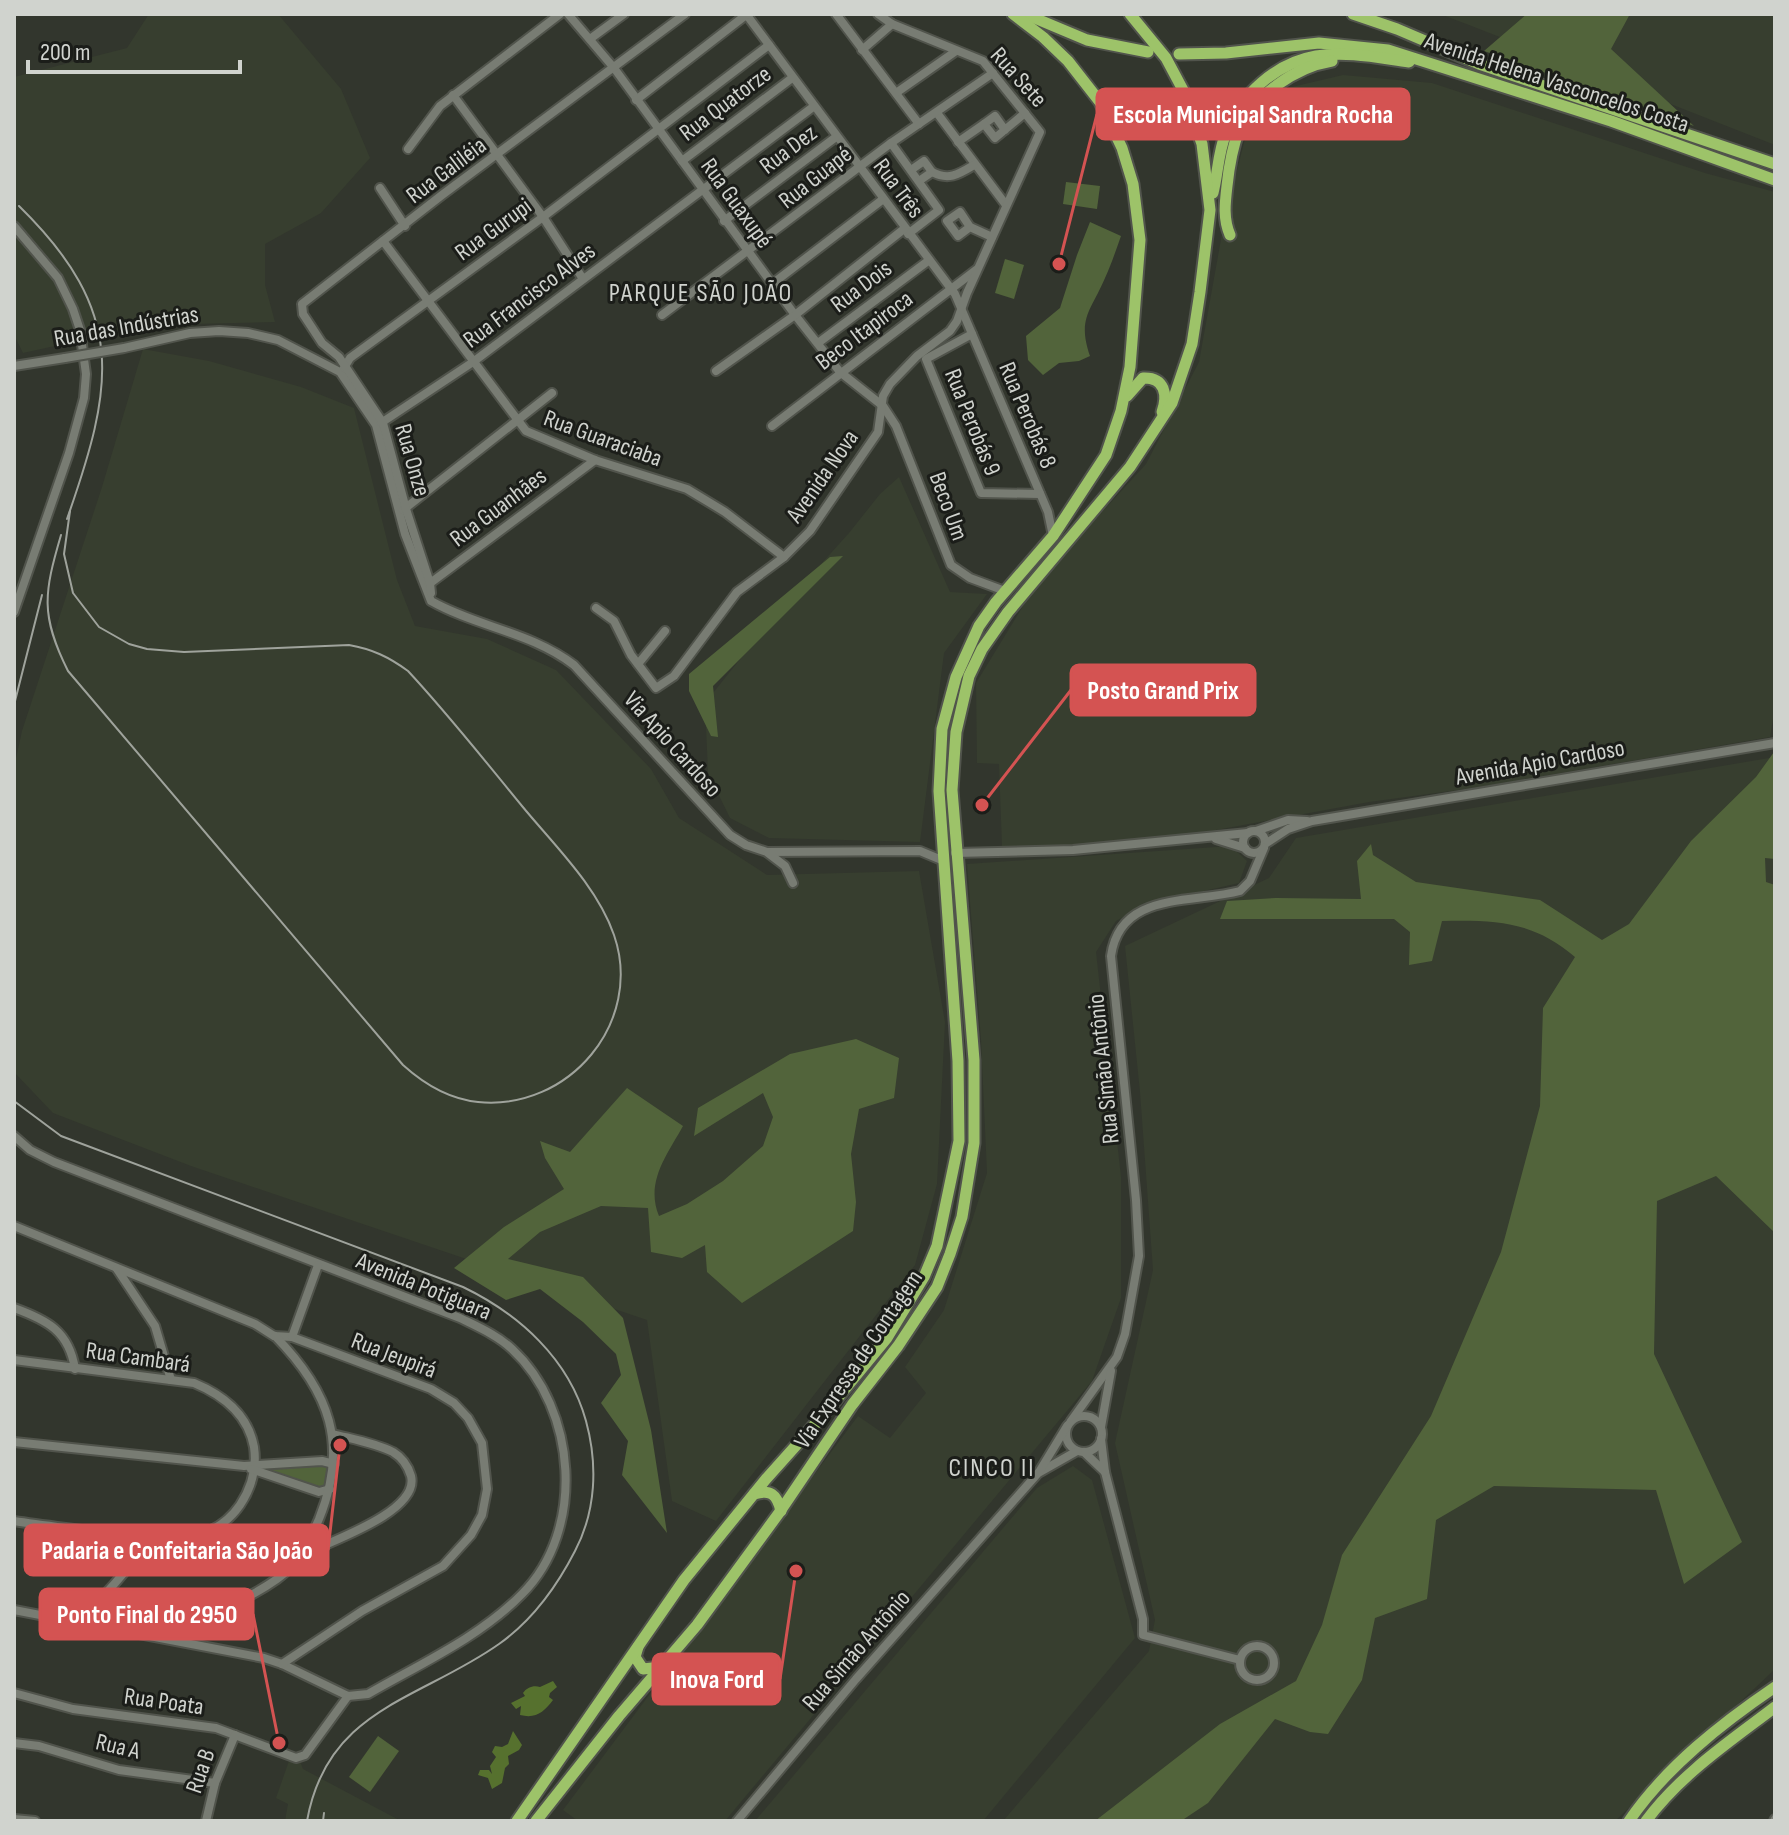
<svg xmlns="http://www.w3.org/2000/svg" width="1789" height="1835" font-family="'Sofia Sans Condensed',sans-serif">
  <rect width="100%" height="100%" fill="#32362d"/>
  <g fill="#373e2f">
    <path d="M149,14H278L341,89L370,158L321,213L265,244V285L275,322L150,325L23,353L14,335V77L127,48Z"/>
    <path d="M1440,14H1775V145L1469,25Z"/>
    <path d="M1343,75L1432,83L1705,173L1775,192V708L1770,737L1473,788L1369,802L1173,838L1083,845L1002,847L999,764L977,763L976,683L1037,583L1146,464L1199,362L1225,217L1247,131L1279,90Z"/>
    <path d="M143,349L209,361L301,387L354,408L397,580L415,626L487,639L556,670L651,769L679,818L767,875L919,871L945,1022L937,1184L915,1265L716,1521L672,1501L647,1320L191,1166L53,1113L14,1072V767L22,731L102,487Z"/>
    <path d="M899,477L950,592L987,594L944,653L920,842L769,838L730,818L708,773L705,703L777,613L849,533L880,494Z"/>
    <path d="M1775,757V1669L1615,1821H1003L1149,1651L1155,1620L1115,1443L1153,1270L1140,1092L1125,946L1269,878L1296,838Z"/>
    <path d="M1231,846L1247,861L1239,883L1147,904L1116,921L1096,952L1121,1177V1298L1092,1381L725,1821H578L563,1810L858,1416L890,1438L926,1393L905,1367L944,1310L987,1173L981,1040L967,864Z"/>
    <path d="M1073,1466L1092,1480L1135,1638L983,1821H755L1037,1488Z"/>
    <path d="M290,1758L299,1759L303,1769L401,1821H285L288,1804L276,1798Z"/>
  </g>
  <g fill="#52643b">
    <path d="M1527,14H1630L1611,49L1694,126L1484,51Z"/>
    <path d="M1066,182L1100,186L1097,209L1063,204Z"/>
    <path d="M1090,222L1121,236C1116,250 1111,265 1105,278C1091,311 1077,318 1090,356L1079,361L1059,363L1043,375L1028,360L1026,336L1060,308L1077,255Z"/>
    <path d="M1005,259L1024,265L1014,299L995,293Z"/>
    <path d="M843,556L713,686L718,737L711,736L689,691V674L830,557Z"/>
    <path d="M1774,752L1775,859L1765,858L1766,882L1775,885V1233L1716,1176L1657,1201L1654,1354L1742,1542L1684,1584L1656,1490L1494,1486L1436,1520L1427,1599L1375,1618L1362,1680L1328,1734L1310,1732L1275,1719L1208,1803L1181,1821H1095L1220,1724L1296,1681L1322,1625L1342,1555L1431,1416L1501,1252L1540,1106L1543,1008L1575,957C1533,921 1496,920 1442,921L1432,961L1409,965L1410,932L1394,919H1220L1227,901L1276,898L1361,899L1357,861L1371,844L1373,855L1416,882L1540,900L1602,940L1629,924L1691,841L1756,777Z"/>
    <path d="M856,1039L899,1058L894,1098L859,1109L851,1154L856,1202L853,1231L742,1303L707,1272L705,1245L682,1258L651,1252L648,1208L601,1206L540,1232L508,1259L583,1277L623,1318L651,1430L667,1533L622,1475L628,1441L601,1403L621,1375L616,1354L583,1322L540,1289L506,1300L454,1268L504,1227L564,1189L545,1158L540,1141L570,1152L627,1088L683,1126C667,1155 645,1182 659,1216L687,1204L723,1181L763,1146L773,1117L763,1093L694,1136L698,1108L790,1054Z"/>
    <path d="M333,1465L330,1488L319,1489L259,1467Z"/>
    <path d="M378,1736L399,1751L370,1792L349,1777Z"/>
  </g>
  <g fill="#56712e">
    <path d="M553,1681L557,1687L550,1693L549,1697L553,1700C544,1712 536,1719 520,1715L521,1706L516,1709L511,1703L525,1696L523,1693C527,1687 534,1685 540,1687Z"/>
    <path d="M513,1731L522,1745L519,1750L508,1756L509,1764L505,1768L502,1783L492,1789L488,1778L478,1775L480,1770H489L492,1774L490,1766L496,1757L492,1752L495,1746L502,1747L508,1744Z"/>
  </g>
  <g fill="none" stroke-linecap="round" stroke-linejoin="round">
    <defs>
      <g id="minor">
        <path d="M568,14L614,68L795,315L840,372L883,406L896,426L951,565L970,578L1005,591"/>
        <path d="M746,14L955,294L1048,512L1053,536"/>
        <path d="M836,14L919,124"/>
        <path d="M590,39L624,14"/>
        <path d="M862,50L892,24"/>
        <path d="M896,93L956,51"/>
        <path d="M453,95L543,217L583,279"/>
        <path d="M636,100L746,15"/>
        <path d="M937,113L1006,205"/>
        <path d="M1005,130L995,116L984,124L995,138L1025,113"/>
        <path d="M958,142L984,124"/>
        <path d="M891,143L939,210L908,234"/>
        <path d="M408,149L440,106L560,14"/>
        <path d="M682,161L792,78"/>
        <path d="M911,170L924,161L932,172L919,181"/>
        <path d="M932,172C949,181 959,174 974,165"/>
        <path d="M380,188L405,226"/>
        <path d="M724,221L836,137"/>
        <path d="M14,226L58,278L73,309L80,330L86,374L84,398L69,453L14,612"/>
        <path d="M970,227L958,236L947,221L960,212L970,227L992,237"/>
        <path d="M383,241L526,431L595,460L687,489L725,512L784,557"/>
        <path d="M772,284L882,200"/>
        <path d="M662,315L891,143L993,73"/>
        <path d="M972,334L926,359L981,493L1040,494"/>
        <path d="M818,343L928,261"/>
        <path d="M124,348L190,333L219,331L248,333L278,340L340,372L376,425L405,534L431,601C477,627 531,632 574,665L730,835L746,845L767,852L920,851L944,861"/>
        <path d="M14,366L65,358"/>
        <path d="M344,368L350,358L543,217L769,45"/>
        <path d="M716,371L795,315L904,229"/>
        <path d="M381,423L473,362L813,107"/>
        <path d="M772,426L976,270"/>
        <path d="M403,510L552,393"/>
        <path d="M429,584L595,460"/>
        <path d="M431,593L430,583L406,509L383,423L339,357L322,343L303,314L302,304L442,195L685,14"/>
        <path d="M596,608L614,621L631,655L656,688L674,676L737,592L784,557L810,531L878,432L883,396L890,384L917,356L950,331L957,321L967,293L1040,132L983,61L892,24L878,14"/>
        <path d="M638,664L665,631"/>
        <circle cx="1254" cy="842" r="11"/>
        <path d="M1256,831L1288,820L1307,821"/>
        <path d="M1216,839L1245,848"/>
        <path d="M1265,844L1288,829L1312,821L1775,743"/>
        <path d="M768,853L785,866L793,883"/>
        <path d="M955,853L1073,850L1248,833"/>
        <path d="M14,1136L30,1150L54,1162L460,1318C478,1327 497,1335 512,1349C577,1409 586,1530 522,1594C480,1637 420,1664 368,1694L348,1696L282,1664L264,1658L14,1610"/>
        <path d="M14,1226L255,1324L274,1336L292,1337L431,1389L454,1403L468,1418L482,1443L487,1489L482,1515L471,1535L443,1566L362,1611L282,1664"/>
        <path d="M117,1269L155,1326L171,1380"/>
        <path d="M14,1308C47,1320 69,1331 75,1369"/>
        <path d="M292,1337L318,1265"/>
        <path d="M14,1360L194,1383C223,1395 248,1414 254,1447C257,1468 252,1487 240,1505C227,1524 207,1535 184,1539C163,1543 139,1537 117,1535C83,1530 48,1526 14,1521"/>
        <circle cx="1084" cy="1434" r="18"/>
        <path d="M1071,1421L1117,1357L1125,1334L1139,1256L1136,1200L1111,956C1120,891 1191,904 1240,891L1250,881L1264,848"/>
        <path d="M1101,1427L1111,1371"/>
        <path d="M1101,1439L1105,1472L1143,1619V1635L1240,1660"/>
        <path d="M14,1442L244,1466L322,1461L334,1464"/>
        <path d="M1084,1452L1105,1472"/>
        <path d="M251,1469L319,1492L330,1489"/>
        <path d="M1040,1472L1077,1451"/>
        <path d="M302,1555C328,1542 420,1512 411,1476C408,1466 403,1458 393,1452C375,1443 352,1439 333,1434"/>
        <path d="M77,1621C106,1596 128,1570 149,1539"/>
        <path d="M161,1636C200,1617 242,1604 277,1579C298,1564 309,1542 319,1519C349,1445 330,1392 275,1336"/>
        <circle cx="1257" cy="1663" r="17"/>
        <path d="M14,1693L73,1709L216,1728L296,1758L305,1755L348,1696"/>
        <path d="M14,1743L39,1746L119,1770L215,1783"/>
        <path d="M14,1819L35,1821"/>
        <path d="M206,1821L215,1783L235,1735"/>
        <path d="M737,1821L856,1679L1039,1472L1067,1426"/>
        <path d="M1774,1821L1775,1819"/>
      </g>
      <g id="highway">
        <path d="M1025,14L1087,40L1148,52"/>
        <path d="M1353,14L1397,29L1479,64L1775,164"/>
        <path d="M1179,54L1226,53L1319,43L1388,50L1611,121L1775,180"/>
        <path d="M1213,193C1218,173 1218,152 1226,133C1240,95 1276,63 1316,56C1347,51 1379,58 1409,62"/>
        <path d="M1230,235C1223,219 1225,203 1227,186C1229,167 1232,148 1239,130C1255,95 1295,67 1332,61"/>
        <path d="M1127,396L1143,378C1165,377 1168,395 1162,412"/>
        <path d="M754,1494C770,1489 777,1494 781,1511"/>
        <path d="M638,1647L635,1657L643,1669L661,1667"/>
        <path d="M517,1821L684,1580L766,1479L826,1412L887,1338L924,1277L937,1246L959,1141L958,1061L939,791L942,729L956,677L979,626L996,602L1053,536L1106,455L1121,411L1130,367L1140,240L1133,184L1122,148L1100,102L1068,61L1043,37L1013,14"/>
        <path d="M536,1821L619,1716L697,1625L779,1513L852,1405L898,1346L937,1287L950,1254L962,1217L974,1143V1060L952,790L956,732L969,676L982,649L1008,612L1130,467L1172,403L1192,344L1200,292L1210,210L1202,144L1183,90L1166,58L1130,14"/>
        <path d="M1629,1821C1666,1767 1722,1723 1775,1687"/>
        <path d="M1646,1821C1681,1774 1729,1742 1775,1707"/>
      </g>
    </defs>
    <use href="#minor" stroke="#51544c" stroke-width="12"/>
    <use href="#highway" stroke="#51544c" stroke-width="15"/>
    <use href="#minor" stroke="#787c73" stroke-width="8"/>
    <use href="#highway" stroke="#9dc369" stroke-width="11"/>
    <g stroke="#9fa39c" stroke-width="2">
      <path d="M19,206C128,313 114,385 67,519"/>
      <path d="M61,535C44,593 40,615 68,671L403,1065C424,1084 449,1099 478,1102C569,1111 644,1022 614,935C597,886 554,845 522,806C485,761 448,714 408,671C389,657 372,649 349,645L184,652L147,649L129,644L99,627L73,593L64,554L70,511"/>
      <path d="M14,705L42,595"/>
      <path d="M14,1101L61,1136L463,1287C519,1314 569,1359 586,1421C598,1465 596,1511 575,1551C556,1588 533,1620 499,1644C420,1700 327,1708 307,1821"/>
      <path d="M323,1821L324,1813"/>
    </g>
    <defs>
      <path id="minor-bridge" d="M65,358L124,348"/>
    </defs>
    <use href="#minor-bridge" stroke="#51544c" stroke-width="12" stroke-linecap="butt"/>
    <use href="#minor-bridge" stroke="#787c73" stroke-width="8"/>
  </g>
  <g text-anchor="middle" stroke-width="6" stroke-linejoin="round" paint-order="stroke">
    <g font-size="24" fill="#d0d3ce" stroke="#1b1d19">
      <text transform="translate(1019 77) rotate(48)" y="8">Rua Sete</text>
      <text transform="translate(1557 82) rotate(18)" y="8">Avenida Helena Vasconcelos Costa</text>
      <text transform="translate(725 103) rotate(-37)" y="8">Rua Quatorze</text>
      <text transform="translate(788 149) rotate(-37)" y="8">Rua Dez</text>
      <text transform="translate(446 170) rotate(-37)" y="8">Rua Galiléia</text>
      <text transform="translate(815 177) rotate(-38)" y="8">Rua Guapé</text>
      <text transform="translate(899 188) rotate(53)" y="8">Rua Três</text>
      <text transform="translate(737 203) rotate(54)" y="8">Rua Guaxupé</text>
      <text transform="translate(493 229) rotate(-36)" y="8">Rua Gurupi</text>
      <text transform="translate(861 286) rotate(-37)" y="8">Rua Dois</text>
      <text transform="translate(529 295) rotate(-37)" y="8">Rua Francisco Alves</text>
      <text transform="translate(126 326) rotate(-10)" y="8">Rua das Indústrias</text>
      <text transform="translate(864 330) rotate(-37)" y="8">Beco Itapiroca</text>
      <text transform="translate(1028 415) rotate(67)" y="8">Rua Perobás 8</text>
      <text transform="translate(973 422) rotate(68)" y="8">Rua Perobás 9</text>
      <text transform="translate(603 438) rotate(20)" y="8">Rua Guaraciaba</text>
      <text transform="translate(413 460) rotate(74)" y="8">Rua Onze</text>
      <text transform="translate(822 476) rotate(-55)" y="8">Avenida Nova</text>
      <text transform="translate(949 506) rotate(70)" y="8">Beco Um</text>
      <text transform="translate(498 507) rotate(-37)" y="8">Rua Guanhães</text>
      <text transform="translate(673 744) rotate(48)" y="8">Via Apio Cardoso</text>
      <text transform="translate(1540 762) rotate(-10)" y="8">Avenida Apio Cardoso</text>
      <text transform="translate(1103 1069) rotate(-96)" y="8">Rua Simão Antônio</text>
      <text transform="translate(424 1286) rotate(22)" y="8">Avenida Potiguara</text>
      <text transform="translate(394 1355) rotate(21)" y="8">Rua Jeupirá</text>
      <text transform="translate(138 1357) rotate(8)" y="8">Rua Cambará</text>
      <text transform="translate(858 1359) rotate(-56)" y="8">Via Expressa de Contagem</text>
      <text transform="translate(856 1650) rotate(-49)" y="8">Rua Simão Antônio</text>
      <text transform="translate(164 1701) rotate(8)" y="8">Rua Poata</text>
      <text transform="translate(118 1746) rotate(13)" y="8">Rua A</text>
      <text transform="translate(200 1771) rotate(-71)" y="8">Rua B</text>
    </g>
    <g font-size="26" letter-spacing="2" fill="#d0d3ce" stroke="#1b1d19">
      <text x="701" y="301">PARQUE SÃO JOÃO</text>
      <text x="992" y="1476">CINCO II</text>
    </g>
  </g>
  <path fill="none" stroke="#d45352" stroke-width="3" d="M1059 264L1097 114M982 805L1071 690M340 1445L328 1550M279 1743L253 1614M796 1571L780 1679"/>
  <g fill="#d45352" stroke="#1b1d19" stroke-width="3">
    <circle cx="1059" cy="264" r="8"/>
    <circle cx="982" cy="805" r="8"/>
    <circle cx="340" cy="1445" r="8"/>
    <circle cx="279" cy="1743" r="8"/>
    <circle cx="796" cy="1571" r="8"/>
  </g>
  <g fill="#d45352" stroke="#d45352" stroke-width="3">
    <rect x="1097" y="89" width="312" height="50" rx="8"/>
    <rect x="1071" y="665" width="184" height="50" rx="8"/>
    <rect x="25" y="1525" width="303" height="50" rx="8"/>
    <rect x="40" y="1589" width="213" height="50" rx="8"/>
    <rect x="653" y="1654" width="127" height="50" rx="8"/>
  </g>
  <g font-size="26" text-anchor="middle" font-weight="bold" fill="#fff">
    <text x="1253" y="123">Escola Municipal Sandra Rocha</text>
    <text x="1163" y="699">Posto Grand Prix</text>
    <text x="177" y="1559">Padaria e Confeitaria São João</text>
    <text x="147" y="1623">Ponto Final do 2950</text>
    <text x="717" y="1688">Inova Ford</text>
  </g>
  <rect width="1789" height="1835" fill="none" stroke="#d0d3ce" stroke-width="32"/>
  <path d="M28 60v12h212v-12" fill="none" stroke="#d0d3ce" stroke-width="4"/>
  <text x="40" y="60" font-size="24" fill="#d0d3ce" stroke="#1b1d19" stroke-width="6" paint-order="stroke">200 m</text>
</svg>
